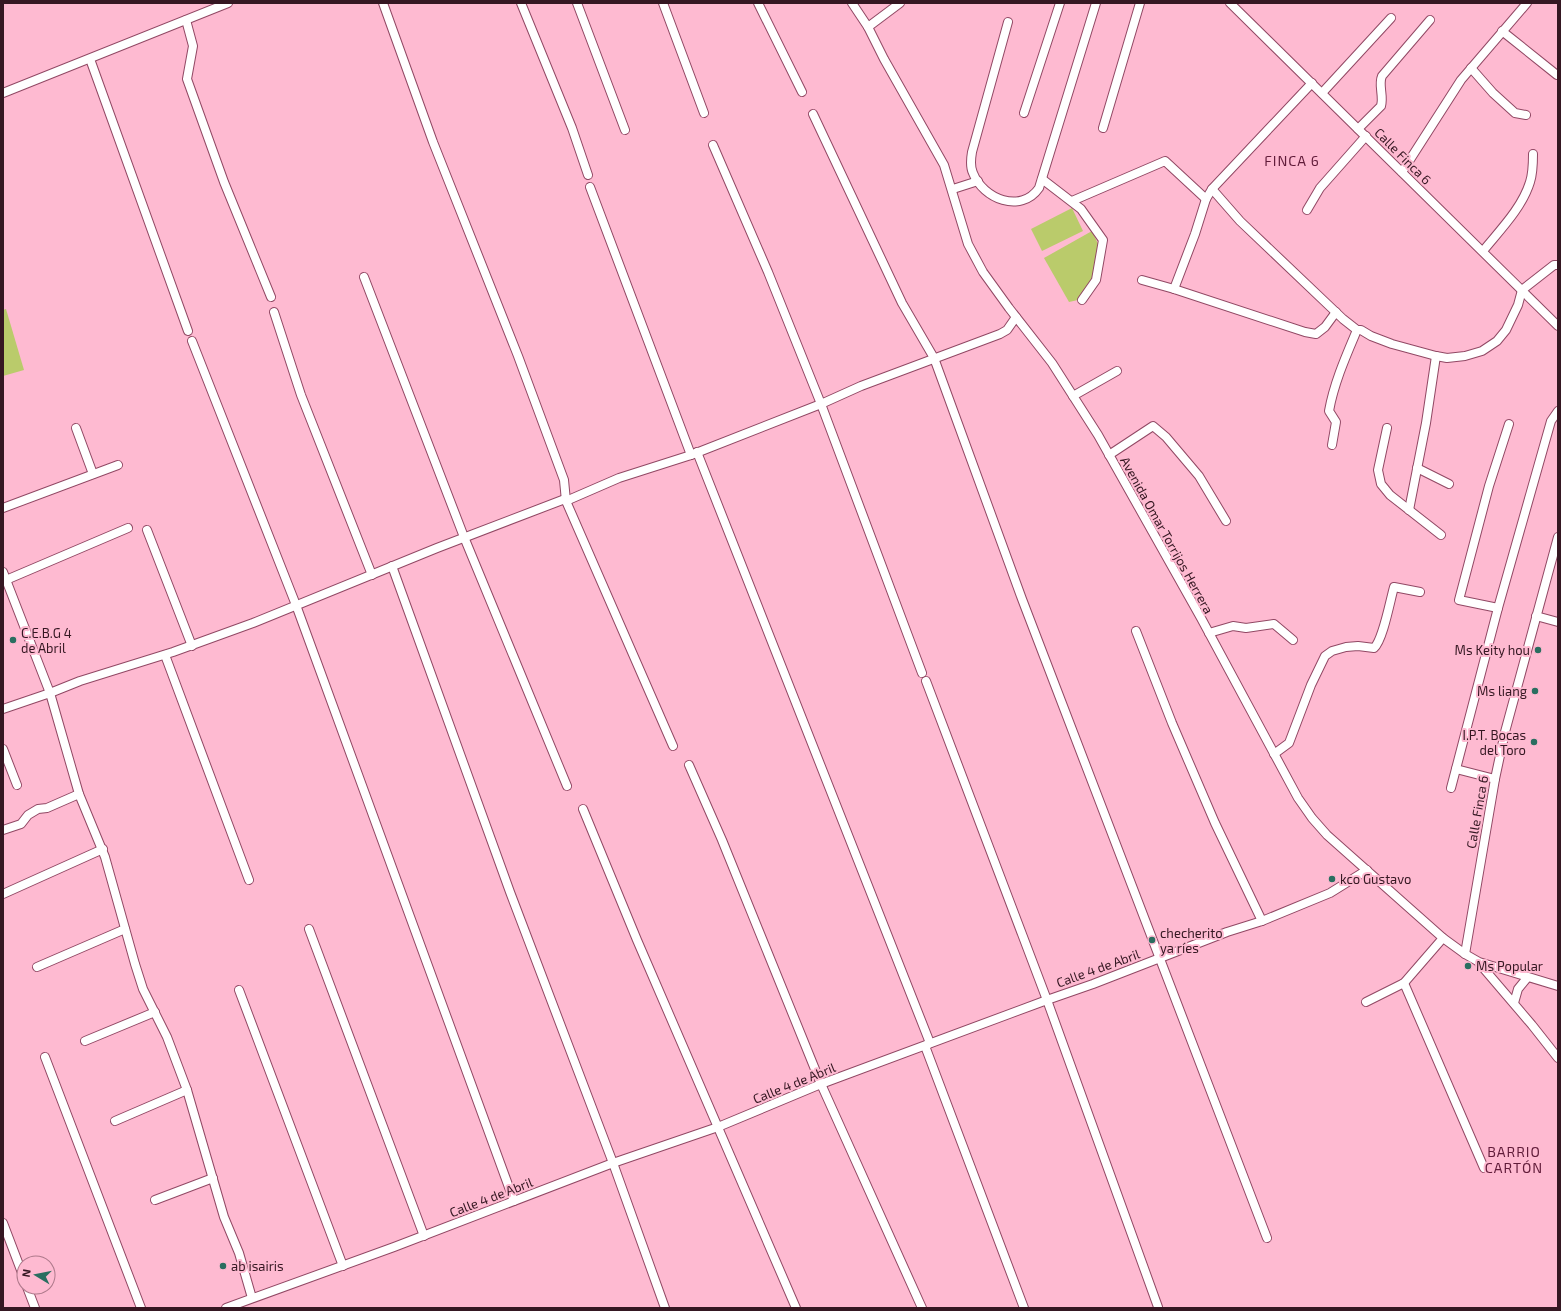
<svg xmlns="http://www.w3.org/2000/svg" width="1561" height="1311" font-family="'Exo 2',sans-serif">
  <rect width="100%" height="100%" fill="#febad1"/>
  <g fill="#bacb6b">
    <path d="M1072,208L1083,231L1042,251L1031,229Z"/>
    <path d="M1092,231L1100,248L1094,279L1078,300L1069,302L1044,258Z"/>
    <path d="M6,309L24,370L3,376V310Z"/>
  </g>
  <g fill="none" stroke-linecap="round" stroke-linejoin="round">
    <defs>
      <g id="minor">
        <path d="M383,3L433,142L518,356L564,480L566,501L673,746"/>
        <path d="M521,3L572,128L588,175"/>
        <path d="M577,3L625,130"/>
        <path d="M663,3L704,113"/>
        <path d="M758,3L802,92"/>
        <path d="M852,3L868,27L884,59L944,165L968,244L983,272L1009,308L1052,363L1098,435L1201,618L1298,798L1312,818L1327,835L1443,938L1465,954L1479,962L1558,986"/>
        <path d="M1230,3L1558,326"/>
        <path d="M186,20L193,46L187,79L224,182L271,297"/>
        <path d="M1008,22L972,152C971,158 970,167 973,173C983,199 1021,214 1039,188L1096,3"/>
        <path d="M868,27L900,3"/>
        <path d="M1502,31L1557,75"/>
        <path d="M90,59L188,331"/>
        <path d="M1471,68L1493,93L1515,113L1526,115"/>
        <path d="M3,93L228,3"/>
        <path d="M1322,93L1391,18"/>
        <path d="M1024,113L1060,3"/>
        <path d="M813,114L902,303L934,358L1022,599L1267,1238"/>
        <path d="M1103,128L1140,3"/>
        <path d="M1358,129L1381,106C1384,96 1378,85 1382,76L1430,20"/>
        <path d="M713,145L768,272L821,404L922,673"/>
        <path d="M1402,172L1461,80L1527,3"/>
        <path d="M1042,179L1081,209L1103,240L1096,280L1082,300"/>
        <path d="M590,187L691,455"/>
        <path d="M953,189L978,181"/>
        <path d="M1212,189L1240,221L1343,319L1357,330H1361L1371,336L1392,344L1436,356L1447,358L1465,356L1482,351L1497,341L1506,330L1518,305L1522,290L1554,265H1558"/>
        <path d="M1072,201L1165,161L1206,199"/>
        <path d="M1307,210L1320,188L1366,136"/>
        <path d="M1483,251C1500,230 1522,208 1530,182C1533,173 1533,164 1533,154"/>
        <path d="M364,277L464,537L567,786"/>
        <path d="M1142,280L1174,289L1305,332L1316,334L1325,327L1336,312"/>
        <path d="M1174,289L1195,234L1206,199L1212,189L1312,83"/>
        <path d="M274,312L301,395L372,575"/>
        <path d="M192,341L296,605L514,1201"/>
        <path d="M1073,396L1117,371"/>
        <path d="M76,428L93,474"/>
        <path d="M1387,428L1378,470L1381,484L1390,495L1441,535"/>
        <path d="M1332,445L1336,422L1329,411C1334,383 1346,356 1357,330"/>
        <path d="M697,452L930,1043L925,1046L1024,1308"/>
        <path d="M1109,455L1153,426L1166,437L1199,476L1226,521"/>
        <path d="M1417,468L1449,484"/>
        <path d="M3,508L118,465"/>
        <path d="M1409,510L1426,423L1436,356"/>
        <path d="M147,530L192,646"/>
        <path d="M392,566L510,892L613,1163L665,1308"/>
        <path d="M3,572L50,693L80,681L173,652L253,623L437,548L565,499L566,501L619,478L691,455L821,404L861,386L1000,334L1007,330L1016,317"/>
        <path d="M6,580L128,528"/>
        <path d="M1498,608L1459,600L1489,486L1509,424"/>
        <path d="M1536,616L1558,622"/>
        <path d="M1136,631L1172,723L1215,823L1262,921"/>
        <path d="M1209,633L1233,626L1246,628L1274,624L1293,640"/>
        <path d="M165,655L249,880"/>
        <path d="M926,681L1047,1000L1158,1307"/>
        <path d="M3,709L50,693L79,794L105,857L135,964L143,989L167,1037L187,1090L224,1217L239,1253L252,1298"/>
        <path d="M3,749L17,785"/>
        <path d="M1274,754L1289,743L1311,685L1325,656L1332,651L1346,647L1358,646L1374,648C1383,640 1390,601 1394,587L1420,592"/>
        <path d="M689,765L722,840L821,1084L922,1308"/>
        <path d="M1456,769L1495,779"/>
        <path d="M1451,788L1498,608L1551,421L1558,411"/>
        <path d="M583,809L637,940L796,1308"/>
        <path d="M3,830L21,824L28,815L38,809L47,808L79,794"/>
        <path d="M3,894L103,849"/>
        <path d="M309,929L424,1236"/>
        <path d="M1465,954L1495,779L1505,732L1558,537"/>
        <path d="M1479,963L1532,1025L1558,1058"/>
        <path d="M37,967L125,929"/>
        <path d="M1404,983L1484,1168"/>
        <path d="M239,990L343,1266"/>
        <path d="M1366,1002L1404,983L1443,938"/>
        <path d="M1514,1003L1518,989L1527,978"/>
        <path d="M85,1041L155,1012"/>
        <path d="M45,1057L141,1308"/>
        <path d="M115,1121L187,1090"/>
        <path d="M155,1200L213,1178"/>
        <path d="M3,1223L24,1278"/>
        <path d="M27,1287L35,1308"/>
        <path d="M226,1308L394,1247L613,1163L718,1127L821,1084L1047,1000L1093,984L1227,932L1262,921L1330,893L1367,870"/>
      </g>
    </defs>
    <use href="#minor" stroke="#914864" stroke-width="10"/>
    <use href="#minor" stroke="#fff" stroke-width="8"/>
  </g>
  <g fill="#2a6e60" stroke="#febad1" stroke-width="1.5">
    <circle cx="13" cy="640" r="4"/>
    <circle cx="1538" cy="650" r="4"/>
    <circle cx="1535" cy="691" r="4"/>
    <circle cx="1534" cy="742" r="4"/>
    <circle cx="1332" cy="879" r="4"/>
    <circle cx="1152" cy="940" r="4"/>
    <circle cx="1468" cy="966" r="4"/>
    <circle cx="223" cy="1266" r="4"/>
  </g>
  <g text-anchor="middle" stroke-width="4" stroke-linejoin="round" paint-order="stroke">
    <g font-size="13" fill="#351722" stroke="#febad1">
      <text transform="translate(1403 156) rotate(45)" y="5">Calle Finca 6</text>
      <text transform="translate(1167 535) rotate(61)" y="5">Avenida Omar Torrijos Herrera</text>
      <text transform="translate(1477 812) rotate(-80)" y="5">Calle Finca 6</text>
      <text transform="translate(1098 968) rotate(-20)" y="5">Calle 4 de Abril</text>
      <text transform="translate(794 1083) rotate(-22)" y="5">Calle 4 de Abril</text>
      <text transform="translate(491 1197) rotate(-21)" y="5">Calle 4 de Abril</text>
    </g>
    <g font-size="13" fill="#351722" stroke="#febad1" text-anchor="start">
      <text x="21" y="638">C.E.B.G 4<tspan x="21" dy="15">de Abril</tspan></text>
      <text x="1530" y="655" text-anchor="end">Ms Keity hou</text>
      <text x="1527" y="696" text-anchor="end">Ms liang</text>
      <text x="1526" y="740" text-anchor="end">I.P.T. Bocas<tspan x="1526" dy="15">del Toro</tspan></text>
      <text x="1340" y="884">kco Gustavo</text>
      <text x="1160" y="938">checherito<tspan x="1160" dy="15">ya ríes</tspan></text>
      <text x="1476" y="971">Ms Popular</text>
      <text x="231" y="1271">ab isairis</text>
    </g>
    <g font-size="14" letter-spacing="1" fill="#611c3a" stroke="#febad1">
      <text x="1292" y="166">FINCA 6</text>
      <text x="1514" y="1157">BARRIO<tspan x="1514" dy="16">CARTÓN</tspan></text>
    </g>
  </g>
  <rect width="1561" height="1311" fill="none" stroke="#351722" stroke-width="8"/>
  <g transform="translate(36 1275) rotate(280)"><circle r="19" fill="#febad1" stroke="#ae798b"/>
  <path d="M0-3L7 15L0 10L-7 15Z" fill="#2a6e60"/>
  <text y="-6" font-size="11" font-weight="bold" text-anchor="middle" fill="#351722">N</text>
  </g>
</svg>
